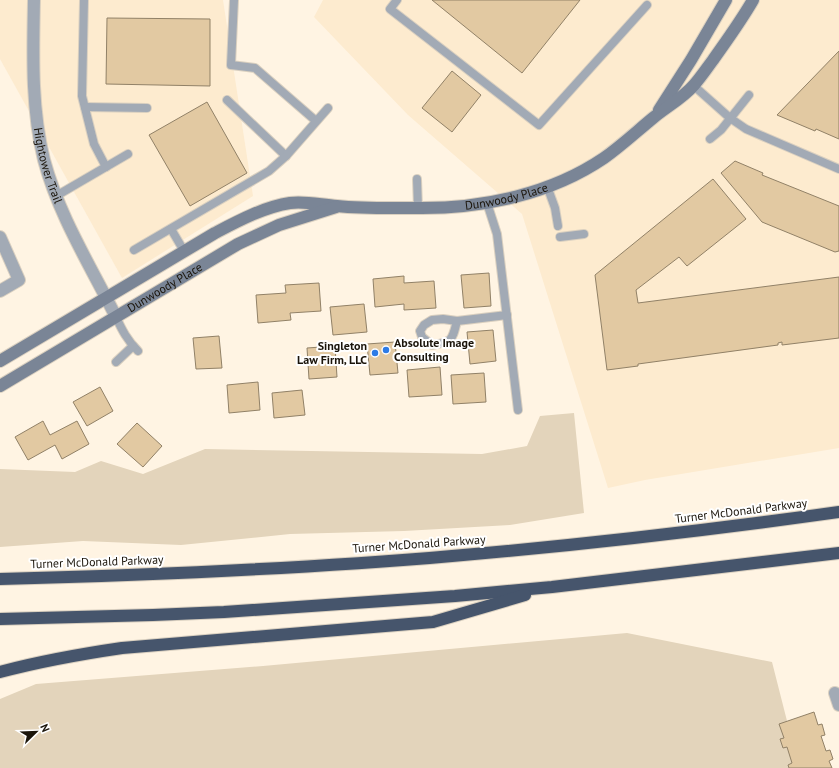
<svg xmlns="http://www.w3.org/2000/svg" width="839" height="768" font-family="'PT Sans',sans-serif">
  <rect width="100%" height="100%" fill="#fff4e3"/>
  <g fill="#fdebcf">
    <path d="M0,0H223L253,196L122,278L0,59Z"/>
    <path d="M323,0H839V448L645,480L608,488L522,214L408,115L314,17Z"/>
  </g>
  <g fill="#e3d4bb">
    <path d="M574,413L584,513L510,525L404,531L290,534L181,545L83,541L0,547V469L75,472L101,461L143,474L205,449L482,454L527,446L540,416Z"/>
    <path d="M627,633L772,662L799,768H0V699L36,684L263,666Z"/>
  </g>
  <g fill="#e2c9a2" stroke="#918167">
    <path d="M432,0H580L522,73Z"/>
    <path d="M107,18L210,19V86L106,84Z"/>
    <path d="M839,51V139L816,129L815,131L777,115Z"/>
    <path d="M452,71L481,95L452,132L422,108Z"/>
    <path d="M207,102L247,173L190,206L149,135Z"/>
    <path d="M735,161L763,173L762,175L839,206V251L835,252L762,222L721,173Z"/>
    <path d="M713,179L746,219L687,266L679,257L636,290L638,303L839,277V338L782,345V342L778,343V345L638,364V366L607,370L595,275Z"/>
    <path d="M489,273L491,306L464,308L461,275Z"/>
    <path d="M404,276V283L434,281L436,308L404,310V304L375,307L373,279Z"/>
    <path d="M319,283L321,311L290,313L291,320L258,323L256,295L286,293L285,285Z"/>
    <path d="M364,304L367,332L333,335L330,307Z"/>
    <path d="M493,330L496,361L470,364L467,332Z"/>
    <path d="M219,336L222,368L196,369L193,338Z"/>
    <path d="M395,342L398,373L370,375L367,344Z"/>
    <path d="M335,346L337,377L309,379L307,348Z"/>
    <path d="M440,367L442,395L409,397L407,370Z"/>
    <path d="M484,373L486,402L453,404L451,375Z"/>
    <path d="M258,382L260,410L229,413L227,385Z"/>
    <path d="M100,387L113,411L87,426L73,402Z"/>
    <path d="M302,390L305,415L274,418L272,393Z"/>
    <path d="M43,421L50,435L77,421L89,444L62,459L55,445L28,460L15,437Z"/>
    <path d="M137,423L162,446L143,467L117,444Z"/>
    <path d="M814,712L818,725L822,724L825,735L821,736L826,751L830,750L833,759L829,761L832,768H789L788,765L792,763L787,747L783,748L780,739L784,738L779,724Z"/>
  </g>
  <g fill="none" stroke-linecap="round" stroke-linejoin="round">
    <defs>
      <g id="lane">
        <path d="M84,0L82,96L94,144L106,167"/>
        <path d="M234,0L231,65L255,68L316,121"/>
        <path d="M397,0L390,9L539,125L647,5"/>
        <path d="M694,86L730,118L746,129L839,169"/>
        <path d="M227,100L286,156"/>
        <path d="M85,107L147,108"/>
        <path d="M710,139L721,130L749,95"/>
        <path d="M417,179L418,208"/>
        <path d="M547,186L555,208L558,226"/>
        <path d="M56,196L128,154"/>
        <path d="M487,203L497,234L518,410"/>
        <path d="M171,229L184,251"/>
        <path d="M560,237L584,234"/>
        <path d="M134,250L269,171L286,156L328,108"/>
        <path d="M116,317C122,330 127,340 138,351"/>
        <path d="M457,321C452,340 453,342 432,345L422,337L420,331L424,325L432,320L443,319L457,321L507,315"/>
        <path d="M116,362L133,346"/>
      </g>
      <g id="street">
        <path id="s1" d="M34,0C33,54 31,107 44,160C59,216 90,265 116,317"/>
        <path d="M0,237L19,280L0,291"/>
        <path d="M835,693L839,705"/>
      </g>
      <g id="secondary">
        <path d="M659,110L691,60L726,0"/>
        <path id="s2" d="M0,361L215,233C238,221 264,207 290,203C306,201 321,205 337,206C365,209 394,208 422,208C484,208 551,194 604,158C621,146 636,132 653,118C666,107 683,98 694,85C701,77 707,68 713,60C727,40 741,21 753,0"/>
        <path id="s3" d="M0,386L238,244L279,225L336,207"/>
      </g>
      <g id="highway">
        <path d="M0,579C151,575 302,569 452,556C581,545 710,530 839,512"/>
        <path d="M0,619L153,615L224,612L455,596L552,587L839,553"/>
        <path d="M0,672C41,661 81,654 122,648L433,622L525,595"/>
      </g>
    </defs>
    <use href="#lane" stroke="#dad0c0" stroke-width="10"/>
    <use href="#street" stroke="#dad0c0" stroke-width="14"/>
    <use href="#secondary" stroke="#dad0c0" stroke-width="14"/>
    <use href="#highway" stroke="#dad0c0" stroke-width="14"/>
    <use href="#lane" stroke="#a2aab5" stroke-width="8"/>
    <use href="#street" stroke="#a2aab5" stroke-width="12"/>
    <use href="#secondary" stroke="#7a8596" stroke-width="12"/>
    <use href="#highway" stroke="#46556c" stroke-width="12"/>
  </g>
  <g fill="#2d7be6" stroke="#fff" stroke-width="1.5">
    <circle cx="386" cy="350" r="4"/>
    <circle cx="375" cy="353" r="4"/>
  </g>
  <g text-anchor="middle" stroke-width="4" stroke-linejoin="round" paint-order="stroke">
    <g font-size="12" fill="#1a140a" stroke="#fff">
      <text dy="4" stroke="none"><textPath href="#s1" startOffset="167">Hightower Trail</textPath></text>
      <text dy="4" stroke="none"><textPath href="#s2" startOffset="549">Dunwoody Place</textPath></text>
      <text dy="4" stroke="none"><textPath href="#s3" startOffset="192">Dunwoody Place</textPath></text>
      <text transform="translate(741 511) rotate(-7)" y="4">Turner McDonald Parkway</text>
      <text transform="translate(419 544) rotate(-4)" y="4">Turner McDonald Parkway</text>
      <text transform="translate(97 562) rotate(-2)" y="4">Turner McDonald Parkway</text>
    </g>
    <g font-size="12" font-weight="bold" fill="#1a140a" stroke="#fff" text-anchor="start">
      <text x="394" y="347">Absolute Image<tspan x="394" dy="14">Consulting</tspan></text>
      <text x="367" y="350" text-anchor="end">Singleton<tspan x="367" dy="14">Law Firm, LLC</tspan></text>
    </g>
  </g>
  <g transform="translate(36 732) rotate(67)" stroke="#ffffff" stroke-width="3" paint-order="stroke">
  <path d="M0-3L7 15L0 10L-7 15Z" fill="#1a140a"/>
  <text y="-6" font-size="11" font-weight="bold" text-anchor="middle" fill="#1a140a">N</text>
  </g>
</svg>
